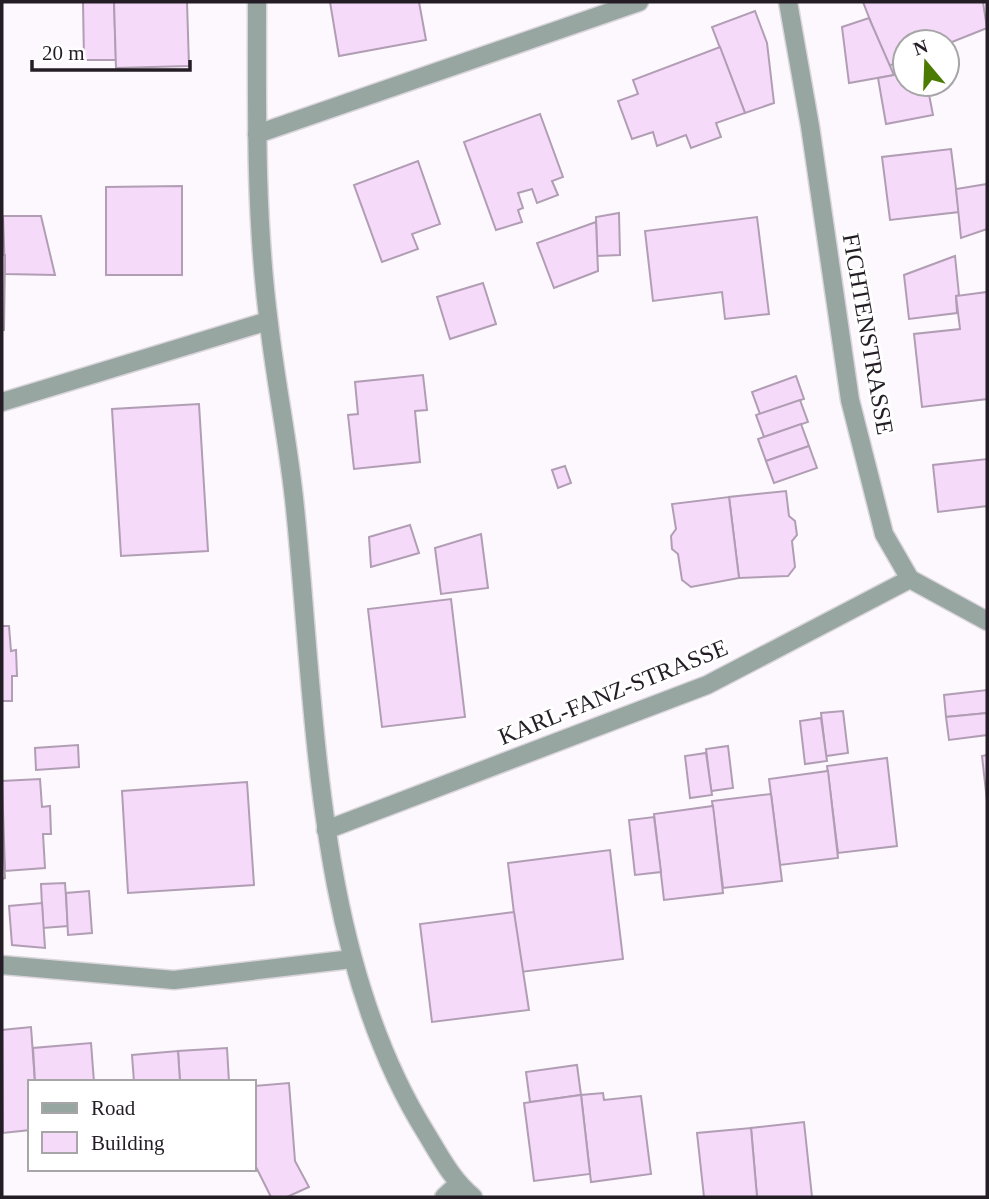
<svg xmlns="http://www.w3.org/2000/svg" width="989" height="1199" font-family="Georgia,serif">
  <rect width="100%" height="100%" fill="#fcf8fd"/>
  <g fill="#f6dafa" stroke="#b19db4" stroke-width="2">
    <path d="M83,2H114L116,60H84Z"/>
    <path d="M114,2H187L189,66L116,68Z"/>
    <path d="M330,2H419L426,40L339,56Z"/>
    <path d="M863,2H983L987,28L947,44L905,42V60L888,66Z"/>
    <path d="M755,11L767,43L774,103L745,113L712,27Z"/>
    <path d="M869,18L894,75L849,83L842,27Z"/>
    <path d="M720,47L745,113L716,123L721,137L691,148L686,135L657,146L653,132L632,139L618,101L638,94L633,80Z"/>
    <path d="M905,73V84H927L933,115L886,124L878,78Z"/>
    <path d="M540,114L563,177L552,181L558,195L537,203L532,189L518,193L523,208L518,210L522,222L496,230L464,142Z"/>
    <path d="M951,149L959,212L890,220L882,157Z"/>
    <path d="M418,161L440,224L412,234L418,249L382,262L354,185Z"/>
    <path d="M987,184V229L961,238L956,189Z"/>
    <path d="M182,186V275H106V187Z"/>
    <path d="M619,213L620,255L597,256L596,217Z"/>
    <path d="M3,216H41L55,275L5,274Z"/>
    <path d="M757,217L769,314L725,319L722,292L653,301L645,231Z"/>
    <path d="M596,222L598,271L554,288L537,243Z"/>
    <path d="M2,255H5L4,330H2Z"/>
    <path d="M955,256L959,295L956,296L957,313L909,319L904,275Z"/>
    <path d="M483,283L496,324L450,339L437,297Z"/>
    <path d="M987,292V399L922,407L914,334L960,329L956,296Z"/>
    <path d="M423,375L427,410L415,411L420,462L354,469L348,415L358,414L355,382Z"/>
    <path d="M796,376L804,399L760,414L752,392Z"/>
    <path d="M800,400L808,422L764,437L756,415Z"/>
    <path d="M199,404L208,551L121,556L112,409Z"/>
    <path d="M801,424L809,446L766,461L758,439Z"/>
    <path d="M809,446L817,468L774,483L766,461Z"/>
    <path d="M987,459V506L938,512L933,465Z"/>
    <path d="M565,466L571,483L558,488L552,470Z"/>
    <path d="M786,491L789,516L795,521L797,535L792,541L795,567L788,576L739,578L729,497Z"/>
    <path d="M729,497L739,578L691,587L682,580L678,554L672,549L671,536L676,529L672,504Z"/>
    <path d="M410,525L419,553L371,567L369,537Z"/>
    <path d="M481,534L488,588L441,594L435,548Z"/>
    <path d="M451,599L465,717L382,727L368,609Z"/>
    <path d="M2,626H9L11,651L16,650L17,676H12V701H2Z"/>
    <path d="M987,690V713L946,717L944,695Z"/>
    <path d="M843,711L848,753L826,756L821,713Z"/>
    <path d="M987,713V735L949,740L946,717Z"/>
    <path d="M821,718L827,761L805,764L800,721Z"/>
    <path d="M78,745L79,767L36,770L35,748Z"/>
    <path d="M728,746L733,788L711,791L706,749Z"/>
    <path d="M706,753L712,795L690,798L685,756Z"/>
    <path d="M987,755V801L982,756Z"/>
    <path d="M887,758L897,846L838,853L827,766Z"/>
    <path d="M828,771L838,858L780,865L769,779Z"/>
    <path d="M40,779L42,807L50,806L51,834H43L45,868L5,871L2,781Z"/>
    <path d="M247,782L254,885L128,893L122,791Z"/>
    <path d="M771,794L782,881L723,888L712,801Z"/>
    <path d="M713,806L723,893L664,900L654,814Z"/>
    <path d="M654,817L661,872L635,875L629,820Z"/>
    <path d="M2,819L5,878L2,879Z"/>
    <path d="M610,850L623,959L521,972L508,863Z"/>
    <path d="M65,883L68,926L43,928L41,884Z"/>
    <path d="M89,891L92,933L68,935L66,893Z"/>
    <path d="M42,903L45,948L12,945L9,906Z"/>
    <path d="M514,912L529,1010L432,1022L420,924Z"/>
    <path d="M31,1027L35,1082H30V1130L3,1133L2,1030Z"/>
    <path d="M91,1043L94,1082H35L33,1048Z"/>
    <path d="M227,1048L229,1082H180L178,1051Z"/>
    <path d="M178,1051L180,1082H134L132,1055Z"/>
    <path d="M577,1065L581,1095L530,1102L526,1072Z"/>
    <path d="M289,1083L295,1161L309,1187L287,1197H271L254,1163V1086Z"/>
    <path d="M603,1093L604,1100L641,1096L651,1174L591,1182L581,1095Z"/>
    <path d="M581,1095L590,1174L534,1181L524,1103Z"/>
    <path d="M804,1122L812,1197H757L751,1128Z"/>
    <path d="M751,1128L757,1197H704L697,1133Z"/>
  </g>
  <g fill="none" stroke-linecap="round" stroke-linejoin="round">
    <defs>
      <g id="minor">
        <path d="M257,2C257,109 255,218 269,324C276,385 289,446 295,508C316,712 315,955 426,1133C440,1156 452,1180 473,1197"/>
        <path d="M788,2L810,126L850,400L884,534L910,579L987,621"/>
        <path d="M257,134L639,2"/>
        <path d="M2,402L268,321"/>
        <path d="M326,830L707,685L910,579"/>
        <path d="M2,965L174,980L352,959"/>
        <path d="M444,1197L458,1184"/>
      </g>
    </defs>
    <use href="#minor" stroke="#d9d5db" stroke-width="21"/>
    <use href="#minor" stroke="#97a6a1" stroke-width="18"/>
  </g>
  <g text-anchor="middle" stroke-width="6" stroke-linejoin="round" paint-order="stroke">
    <g font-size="24" fill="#241d26" stroke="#fff">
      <text transform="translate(868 334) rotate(80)" y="8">FICHTENSTRASSE</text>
      <text transform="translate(613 692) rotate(-22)" y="8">KARL-FANZ-STRASSE</text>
    </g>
  </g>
  <rect width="989" height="1199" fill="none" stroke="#241d26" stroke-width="7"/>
  <rect x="28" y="1080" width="228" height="91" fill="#ffffff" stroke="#a7a5a8" stroke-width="2"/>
  <rect x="42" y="1103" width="35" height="10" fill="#97a6a1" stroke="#a7a5a8" stroke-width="2"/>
  <text x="91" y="1115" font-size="21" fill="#241d26">Road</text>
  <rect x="42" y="1132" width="35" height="21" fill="#f6dafa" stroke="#a7a5a8" stroke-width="2"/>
  <text x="91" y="1150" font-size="21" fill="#241d26">Building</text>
  <g transform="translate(926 63) rotate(341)"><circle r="33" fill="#ffffff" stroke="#a7a5a8" stroke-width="2"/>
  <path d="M0-5L12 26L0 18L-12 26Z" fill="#4b7b02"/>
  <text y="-10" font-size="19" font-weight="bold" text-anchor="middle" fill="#241d26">N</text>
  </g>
  <path d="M32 60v10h158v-10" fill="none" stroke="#241d26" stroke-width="3.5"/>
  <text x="42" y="60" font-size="21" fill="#241d26" stroke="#ffffff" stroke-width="5" paint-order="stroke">20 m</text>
</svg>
